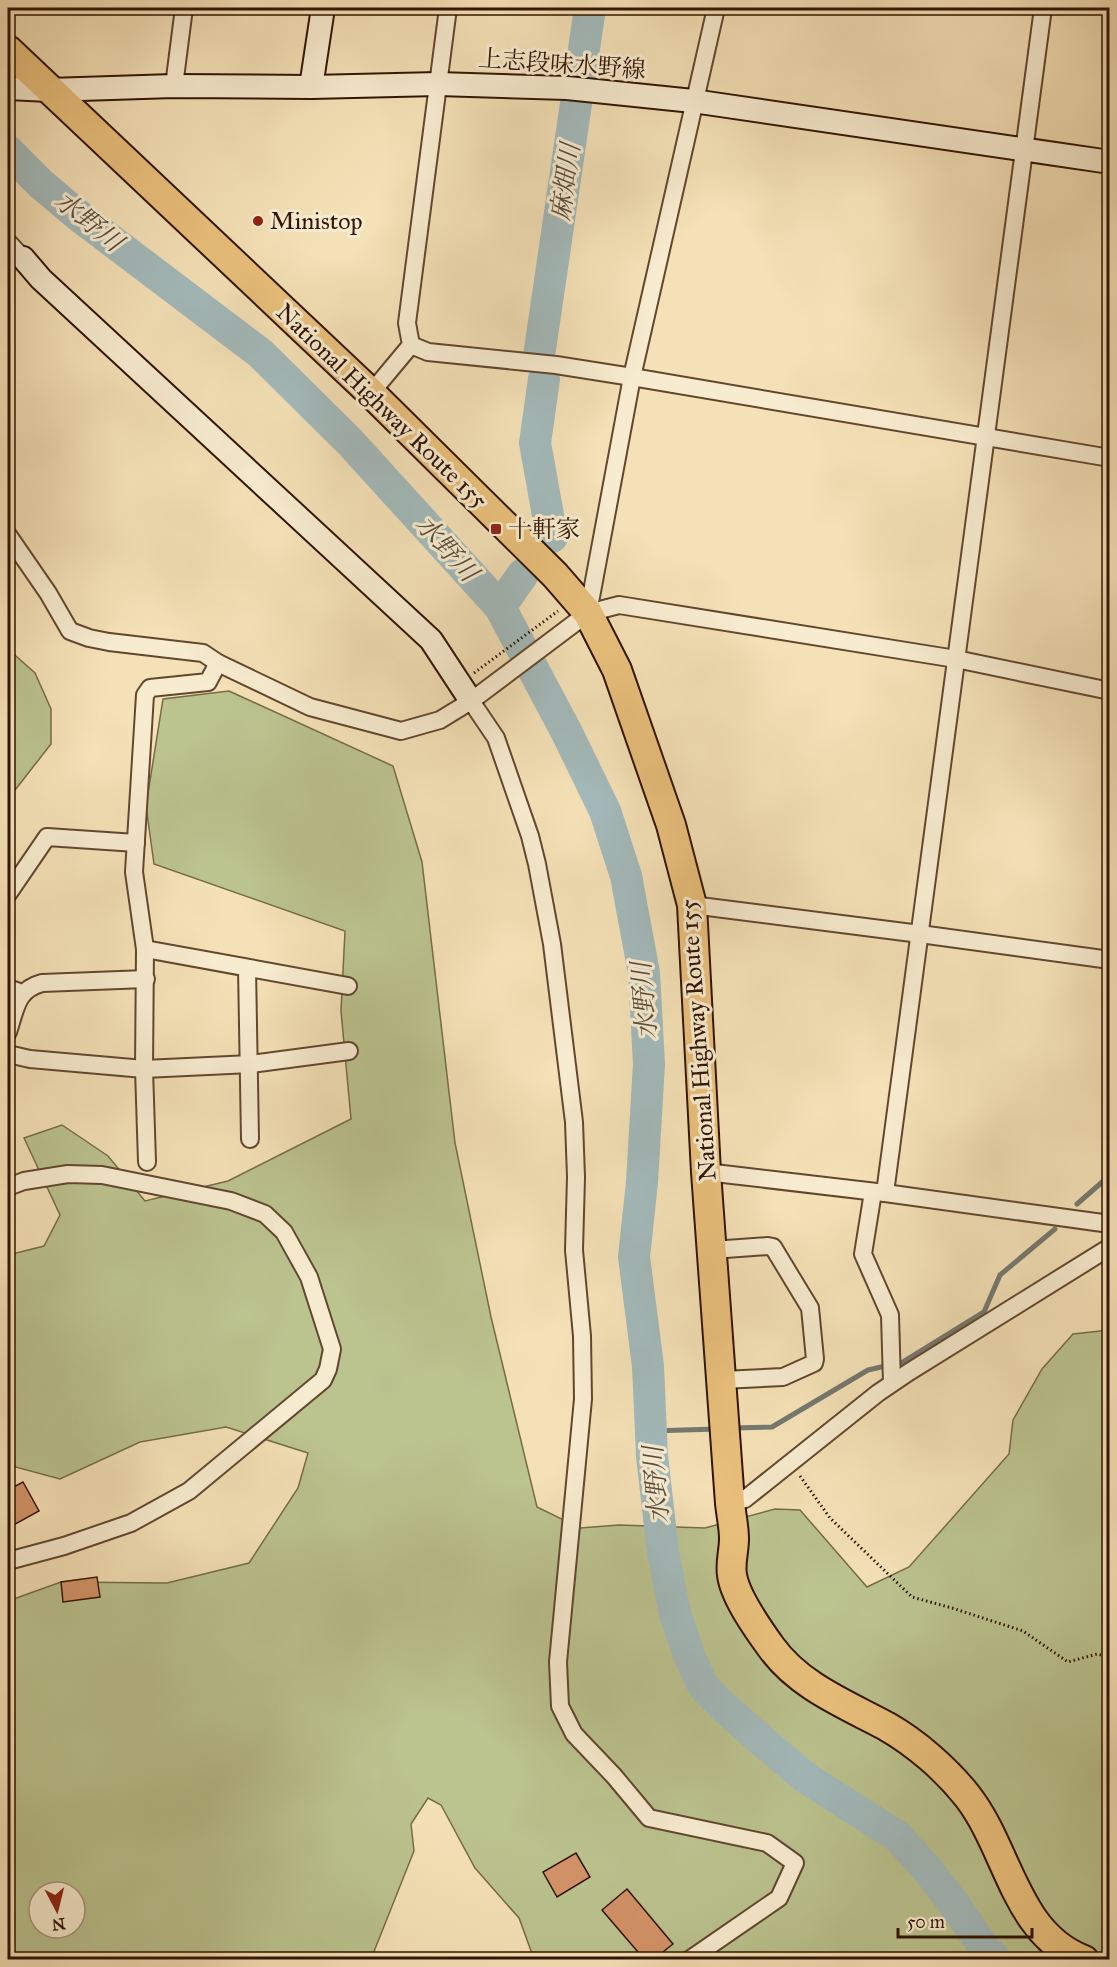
<svg xmlns="http://www.w3.org/2000/svg" width="1117" height="1967" font-family="'IM FELL Great Primer','Noto Serif JP',serif">
  <rect width="100%" height="100%" fill="#f5e1b7"/>
  <filter id="stains"><feTurbulence type="fractalNoise" baseFrequency=".00333" numOctaves="4"/><feColorMatrix values="0 0 0 0 .2 0 0 0 0 .09 0 0 0 0 .02 0 0 0 .5 -.17"/></filter>
  <radialGradient id="worn" r=".72"><stop offset=".6" stop-color="#630" stop-opacity="0"/><stop offset="1" stop-color="#630" stop-opacity=".3"/></radialGradient>
  <g fill="#bbc38f" stroke="#766c48" stroke-width="1.5" fill-rule="evenodd">
    <path d="M8,649L35,673L51,709V744L8,799Z"/>
    <path d="M229,691L393,766L422,862L455,1143L491,1317L537,1507L580,1528L619,1525L705,1528L775,1509L800,1510L867,1587L909,1567L1009,1454L1013,1420L1042,1369L1073,1334L1109,1330V1959H534L519,1918L475,1868L441,1805L428,1798L411,1824L414,1851L371,1959L8,1958V1601L61,1582L167,1583L249,1563L298,1488L308,1453L226,1427L140,1442L60,1479L8,1465V1255L44,1246L60,1215L24,1138L62,1125L108,1156L145,1201L228,1181L351,1119L341,1011L345,931L154,864L146,806L163,699ZM39,1892H75V1928H39Z"/>
  </g>
  <g fill="none" stroke-linecap="round" stroke-linejoin="round">
    <g stroke="#757870" stroke-width="5">
      <path d="M1077,1204L1108,1177L1110,1169"/>
      <path d="M732,1428L772,1427L868,1370L903,1362L984,1312L1000,1275L1055,1229"/>
      <path d="M651,1431L717,1429"/>
    </g>
    <g stroke="#a3babb" stroke-width="32">
      <path d="M8,151L41,184L79,216L260,353L350,442L500,607L566,731L605,811L626,876L644,973L649,1064L642,1182L634,1257L648,1366L652,1456L663,1552L675,1614L689,1655L703,1686L725,1708L762,1741L806,1778L897,1836L927,1869L954,1904L985,1949L996,1960"/>
      <path d="M539,356L590,8"/>
      <path d="M544,379L535,443L552,537"/>
      <path d="M500,607L523,574"/>
    </g>
  </g>
  <g fill="#d39368" stroke="#311400" stroke-width="1.5">
    <path d="M23,1482L39,1511L8,1528V1490Z"/>
    <path d="M97,1577L100,1597L63,1602L61,1582Z"/>
    <path d="M576,1853L590,1877L557,1897L543,1872Z"/>
    <path d="M627,1889L673,1944L654,1959H644L602,1910Z"/>
  </g>
  <g fill="none" stroke-linecap="round" stroke-linejoin="round">
    <defs>
      <g id="street">
        <path d="M174,86L184,8"/>
        <path d="M8,242L23,258"/>
        <path d="M411,345L428,352L556,365L632,377L1110,458"/>
        <path d="M371,393L411,345L407,323L448,8"/>
        <path d="M8,535L48,593L70,631L89,638L109,642L203,653L218,663L310,707L401,731L440,720L471,701L588,613L619,605L956,659L1110,691"/>
        <path d="M588,613L632,377L716,8"/>
        <path d="M471,701L496,738L530,836L537,864L552,944L574,1122L576,1177L574,1250L582,1336L583,1399L558,1662L560,1706L574,1734L614,1776L649,1818L767,1843L795,1863L779,1898L689,1960"/>
        <path d="M8,894L47,837L136,843"/>
        <path d="M692,905L920,934L1110,960"/>
        <path d="M145,949L348,986"/>
        <path d="M247,968L250,1139"/>
        <path d="M8,988L22,993"/>
        <path d="M8,1032C16,1009 16,990 42,983L146,979"/>
        <path d="M8,1054L30,1059L144,1069L251,1064L349,1051"/>
        <path d="M147,1162L144,1069L145,949L134,872L145,695L150,688L208,682L218,663"/>
        <path d="M706,1172L885,1193L1110,1224"/>
        <path d="M8,1187L24,1181L68,1174L102,1175L231,1201L265,1214L284,1232L309,1277L332,1349L328,1369L323,1380L189,1491L131,1523L64,1546L8,1561"/>
        <path d="M873,1192L863,1254L890,1315L892,1383"/>
        <path d="M885,1193L1043,8"/>
        <path d="M712,1250L768,1246L773,1247L810,1308L815,1359L814,1363L783,1377L722,1380"/>
        <path d="M730,1503L745,1499L878,1393L909,1372L1110,1247"/>
      </g>
      <g id="secondary">
        <path d="M311,87L323,8"/>
        <path d="M8,88L49,90L174,86L311,87L438,84L567,88L693,101L1110,162"/>
        <path d="M23,258L41,279L431,640L471,701"/>
      </g>
      <path id="highway" d="M8,50L371,393L555,575L588,613L617,670L671,825L692,905L706,1172L730,1503C731,1514 734,1527 734,1539C734,1551 730,1563 732,1575C735,1597 758,1629 771,1647C799,1686 845,1704 886,1726C916,1743 947,1770 968,1797C1009,1850 1015,1934 1084,1960"/>
    </defs>
    <use href="#street" stroke="#62472e" stroke-width="20"/>
    <use href="#secondary" stroke="#311400" stroke-width="26"/>
    <use href="#highway" stroke="#311400" stroke-width="32"/>
    <g stroke="#311400" stroke-width="3" stroke-dasharray="1.5 3" stroke-linecap="butt">
      <path d="M474,673L558,611"/>
      <path d="M800,1476L830,1518L912,1597L952,1608L1023,1631L1068,1662L1097,1654L1110,1657"/>
    </g>
    <use href="#street" stroke="#f8ecd0" stroke-width="16"/>
    <use href="#secondary" stroke="#f8ecd0" stroke-width="22"/>
    <use href="#highway" stroke="#eac07c" stroke-width="28"/>
  </g>
  <g fill="#8f2418" stroke="#f8ecd0" stroke-width="2">
    <circle cx="258" cy="221" r="6"/>
    <rect x="490" y="523" width="12" height="12" rx="3"/>
  </g>
  <g text-anchor="middle" stroke-width="6" stroke-linejoin="round" paint-order="stroke">
    <g font-size="24" fill="#311400" stroke="#f8ecd0">
      <text transform="translate(562 64) rotate(4)" y="8">上志段味水野線</text>
      <text transform="translate(382 406) rotate(44)" y="8">National Highway Route 155</text>
      <text transform="translate(698 1040) rotate(-94)" y="8">National Highway Route 155</text>
    </g>
    <g font-size="24" fill="#311400" stroke="#f8ecd0" text-anchor="start">
      <text x="270" y="229">Ministop</text>
      <text x="508" y="537">十軒家</text>
    </g>
    <g font-size="26" font-style="italic" fill="#594e41" stroke="#f8ecd0">
      <text transform="translate(565 182) rotate(-82)" y="9">麻畑川</text>
      <text transform="translate(89 221) rotate(39)" y="9">水野川</text>
      <text transform="translate(447 548) rotate(48)" y="9">水野川</text>
      <text transform="translate(644 1001) rotate(-95)" y="9">水野川</text>
      <text transform="translate(656 1485) rotate(-95)" y="9">水野川</text>
    </g>
  </g>
  <rect width="1117" height="1967" fill="none" stroke="#f5e1b7" stroke-width="30"/>
  <rect x="9" y="9" width="1099" height="1949" fill="none" stroke="#311400" stroke-width="3"/>
  <rect x="15" y="15" width="1087" height="1937" fill="none" stroke="#311400" stroke-width="1.5"/>
  <g transform="translate(57 1910) rotate(173)"><circle r="28" fill="#f8ecd0" stroke="#a8967d" stroke-width="1.5"/>
  <path d="M0-4.5L10 22L0 15L-10 22Z" fill="#8f2418"/>
  <text y="-9" font-size="16" font-weight="bold" text-anchor="middle" fill="#311400">N</text>
  </g>
  <path d="M898 1928v9h134v-9" fill="none" stroke="#311400" stroke-width="3"/>
  <text x="907" y="1928" font-size="18" fill="#311400" stroke="#f8ecd0" stroke-width="4.5" paint-order="stroke">50 m</text>
  <rect width="100%" height="100%" filter="url(#stains)"/>
  <rect width="100%" height="100%" fill="url(#worn)"/>
</svg>
